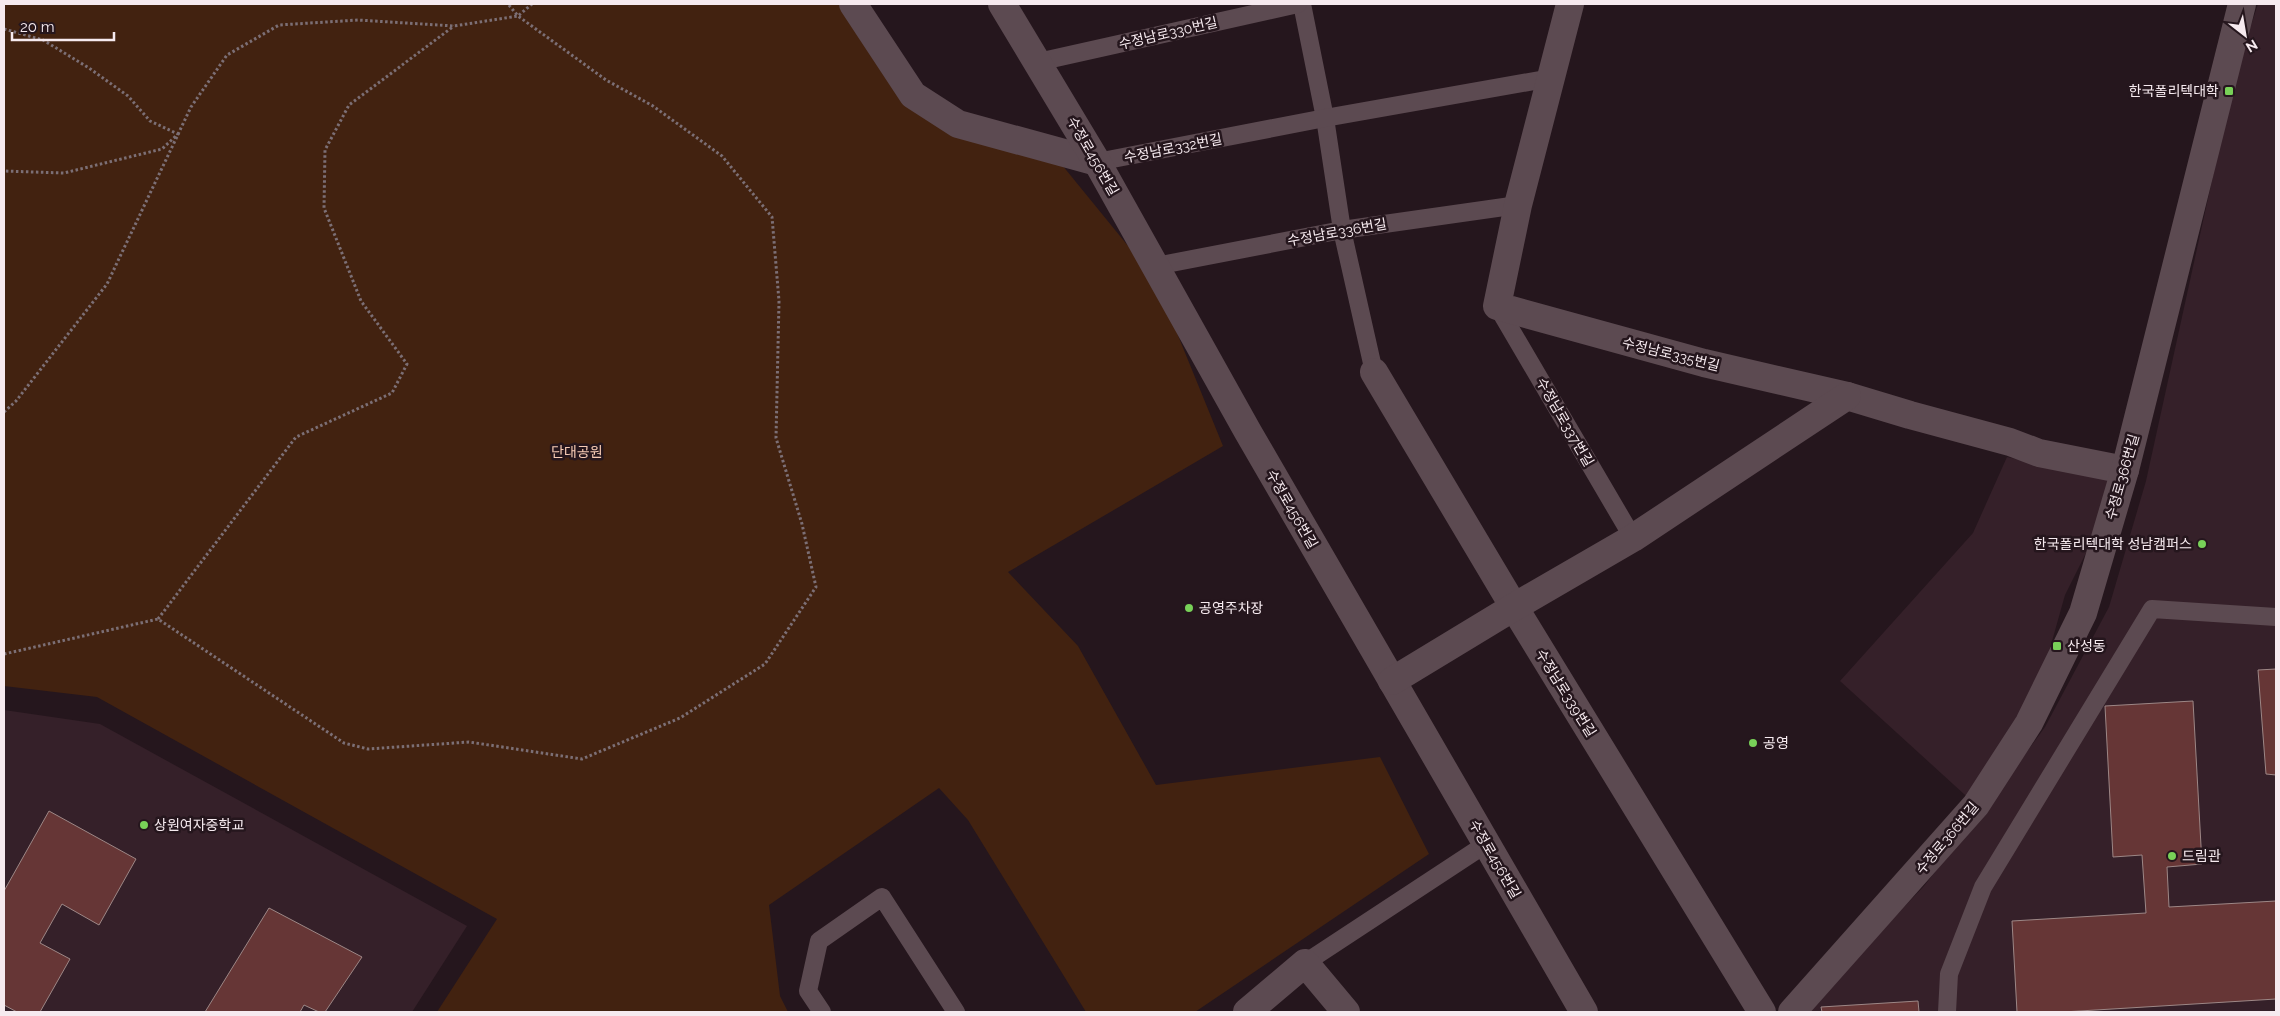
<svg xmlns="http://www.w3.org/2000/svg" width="2280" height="1016" font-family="Raleway,'Noto Sans KR',sans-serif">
  <rect width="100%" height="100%" fill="#25161d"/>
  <g fill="#352029">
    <path d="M2258,4H2276V1012H1804L1924,886L1986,807L2045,727L2109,607L2146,481L2236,71Z"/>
    <path d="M2007,457L2121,483L2065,595L2029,723L1976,805L1840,681L1973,533Z"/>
    <path d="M4,710L100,724L467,926L412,1012H4Z"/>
  </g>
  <path fill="#422210" d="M4,4H853L913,96L1058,160L1155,279L1223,446L1008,572L1078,646L1156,785L1380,757L1429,854L1195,1012H1086L968,820L939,788L769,905L780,996L788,1012H437L497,919L97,697L4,686Z"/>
  <g fill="#663636" stroke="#9d8786">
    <path d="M2276,669V775L2266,774L2258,670Z"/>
    <path d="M2193,701L2202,864L2167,867L2169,907L2276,901V999L2063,1012H2017L2012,921L2146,913L2142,855L2113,857L2105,706Z"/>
    <path d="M49,811L136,859L99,925L62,904L40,943L70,959L40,1012H17L4,1005V891Z"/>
    <path d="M269,908L362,957L325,1012H319L304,1005L300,1012H205Z"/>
    <path d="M1918,1001L1919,1012H1822L1821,1007Z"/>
  </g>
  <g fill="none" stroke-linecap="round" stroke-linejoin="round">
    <g stroke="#7c6f75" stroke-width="3" stroke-dasharray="2.5 2.5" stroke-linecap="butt">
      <path d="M4,29L43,40L89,68L128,96L150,121L178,134L162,149L64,173L4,171"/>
      <path d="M4,412L16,401L107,284L191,107L227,55L279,25L358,20L454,26L518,16L532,4"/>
      <path d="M158,619L296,437L392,393L407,364L361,301L324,208L325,150L349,105L454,26"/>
      <path d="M4,654L158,619L344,743L368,749L469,742L582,759L680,718L765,664L816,587L802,524L776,438L779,301L772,217L722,156L653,106L606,80L518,16L508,4"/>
    </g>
    <g stroke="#5c4a51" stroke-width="18">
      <path d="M1302,4L1325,118L1342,230L1374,372"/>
      <path d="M1038,62L1298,4"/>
      <path d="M1097,162L1325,118L1551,78"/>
      <path d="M1156,266L1342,230L1518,205"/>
      <path d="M1497,306L1633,538"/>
      <path d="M1305,963L1486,844"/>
      <path d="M822,1012L808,991L819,941L882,897L956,1012"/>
      <path d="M1947,1012L1949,974L1983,887L2152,609L2276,617"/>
    </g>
    <g stroke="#5c4a51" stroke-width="28">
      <path d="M853,4L913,95L958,124L1097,162"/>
      <path d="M1002,4L1097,162L1248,432L1584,1012"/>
      <path d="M1570,4L1518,205L1497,306L1704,363L1847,396L1910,415L2010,442L2039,453L2125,470"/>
      <path d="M1374,372L1514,607L1762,1012"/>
      <path d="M1392,681L1514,607L1633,538L1847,396"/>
      <path d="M1247,1012L1305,963L1346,1012"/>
      <path d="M1792,1012L1976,805L2029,723L2083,613L2125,470L2242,4"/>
    </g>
  </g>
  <g fill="#78d158" stroke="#25161d" stroke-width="2">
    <rect x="2224" y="86" width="10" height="10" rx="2.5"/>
    <circle cx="2202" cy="544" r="5"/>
    <circle cx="1189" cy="608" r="5"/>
    <rect x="2052" y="641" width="10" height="10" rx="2.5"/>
    <circle cx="1753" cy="743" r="5"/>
    <circle cx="144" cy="825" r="5"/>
    <circle cx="2172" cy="856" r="5"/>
  </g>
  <g text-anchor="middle" stroke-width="5" stroke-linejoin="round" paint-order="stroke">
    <g font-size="14" fill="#f6eaef" stroke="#25161d">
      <text transform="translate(1168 33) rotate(-13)" y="5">수정남로330번길</text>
      <text transform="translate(1173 148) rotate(-11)" y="5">수정남로332번길</text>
      <text transform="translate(1093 156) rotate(60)" y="5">수정로456번길</text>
      <text transform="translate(1337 232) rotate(-10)" y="5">수정남로336번길</text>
      <text transform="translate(1671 354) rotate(14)" y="5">수정남로335번길</text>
      <text transform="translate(1565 422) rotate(60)" y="5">수정남로337번길</text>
      <text transform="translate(2122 477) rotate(-74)" y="5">수정로366번길</text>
      <text transform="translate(1292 509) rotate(60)" y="5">수정로456번길</text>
      <text transform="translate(1566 693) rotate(58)" y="5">수정남로339번길</text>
      <text transform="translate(1947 838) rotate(-50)" y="5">수정로366번길</text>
      <text transform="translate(1495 859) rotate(60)" y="5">수정로456번길</text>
    </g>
    <g font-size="14" fill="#f6eaef" stroke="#25161d" text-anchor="start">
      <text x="2219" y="96" text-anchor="end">한국폴리텍대학</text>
      <text x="2192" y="549" text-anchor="end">한국폴리텍대학 성남캠퍼스</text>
      <text x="1199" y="613">공영주차장</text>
      <text x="2067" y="651">산성동</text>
      <text x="1763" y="748">공영</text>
      <text x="154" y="830">상원여자중학교</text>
      <text x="2182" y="861">드림관</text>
    </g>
    <g font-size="14" fill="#f7cbb4" stroke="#25161d">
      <text x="577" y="457">단대공원</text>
    </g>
  </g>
  <rect width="2280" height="1016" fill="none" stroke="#f6eaef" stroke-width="10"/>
  <g transform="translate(2245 35) rotate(149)" stroke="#25161d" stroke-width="4" paint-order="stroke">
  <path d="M0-4L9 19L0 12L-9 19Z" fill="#f6eaef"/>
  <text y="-8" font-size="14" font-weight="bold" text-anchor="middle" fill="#f6eaef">N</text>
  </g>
  <path d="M12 32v8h102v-8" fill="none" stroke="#f6eaef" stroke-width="2.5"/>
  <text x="20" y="32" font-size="15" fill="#f6eaef" stroke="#25161d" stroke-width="4" paint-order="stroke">20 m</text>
</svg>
